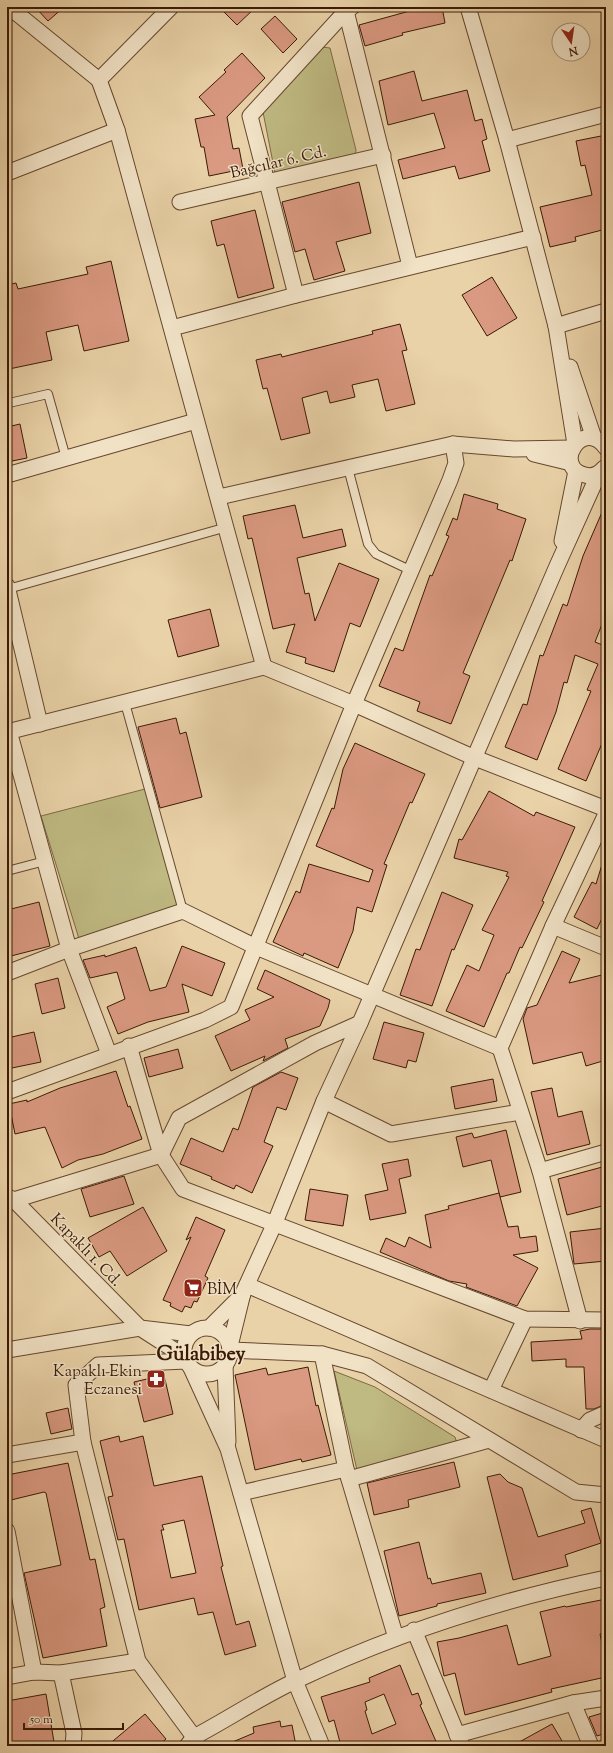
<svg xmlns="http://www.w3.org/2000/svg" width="613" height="1753" font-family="'Sorts Mill Goudy',serif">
  <rect width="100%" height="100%" fill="#ead2a8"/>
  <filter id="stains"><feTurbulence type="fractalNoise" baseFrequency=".005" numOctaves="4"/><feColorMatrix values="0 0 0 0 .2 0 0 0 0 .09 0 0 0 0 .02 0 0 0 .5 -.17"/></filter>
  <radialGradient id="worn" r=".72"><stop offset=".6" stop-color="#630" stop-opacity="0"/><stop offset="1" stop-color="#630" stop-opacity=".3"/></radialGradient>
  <g fill="#bfb982" stroke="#7c6a44">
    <path d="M322,47L330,48L356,150L355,157L275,173L263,112Z"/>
    <path d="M145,789L179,905L80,942L41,816Z"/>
    <path d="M334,1371L375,1387L455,1437L457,1443L357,1470Z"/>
  </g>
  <g fill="#da9981" stroke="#3a1a06" fill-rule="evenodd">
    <path d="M35,7H64L48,21Z"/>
    <path d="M219,7H256L237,25Z"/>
    <path d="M424,7H442L445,23L402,33L403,35L365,46L359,25Z"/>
    <path d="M275,16L297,39L283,53L261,29Z"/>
    <path d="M242,53L265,78L227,117L233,149L239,148L243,169L209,176L204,147H201L195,119L215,115L199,97L226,72L224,70Z"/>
    <path d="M414,71L422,101L467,90L475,121L482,119L487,139L482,141L490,171L459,179L455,166L403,179L398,160L445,148L434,113L388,125L379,81Z"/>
    <path d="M606,135V229L575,237L576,241L550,247L540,207L592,195L585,165L581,166L576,141Z"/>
    <path d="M359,182L371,233L336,242L345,271L314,280L305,249L295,252L282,202Z"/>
    <path d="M255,210L274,288L238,298L224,244L217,246L211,221Z"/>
    <path d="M111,261L129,341L84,351L78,325L46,332L52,360L9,369L7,359V285L16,283L18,289L88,274L86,267Z"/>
    <path d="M492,277L517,318L487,336L462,295Z"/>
    <path d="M400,324L407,350L402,351L415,404L386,411L378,379L352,385L355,397L330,403L327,391L302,398L310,433L281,440L267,388L263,389L256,360L281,354L282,357L373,334L372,331Z"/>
    <path d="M20,424L27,458L7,462V427Z"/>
    <path d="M464,494L498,504L497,509L526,519L512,561L510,560L463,673L470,676L451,724L417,711L420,702L379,686L395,648L403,651L430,575L432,576L449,536L446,535L453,518L457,520Z"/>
    <path d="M606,503V614L595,642L605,646L606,645V734L586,781L558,769L591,691L587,690L598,664L575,655L567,683L564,682L556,712L537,760L505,747L523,704L527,705L540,655L543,656L563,604L567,606L583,556Z"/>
    <path d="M295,505L303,538L342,529L346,546L297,558L305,594L309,593L315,621L339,563L379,579L360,627L350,623L334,672L305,663L306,658L286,652L295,624L273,629L252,538L248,539L243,516Z"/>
    <path d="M210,609L219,646L178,657L168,620Z"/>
    <path d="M176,718L180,734L186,732L202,797L160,808L138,727Z"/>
    <path d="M355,743L425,774L412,803L410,802L384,864L387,865L372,912L357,907L353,931L338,968L304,953L303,956L273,942L296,891L300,893L309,864L369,882L373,870L316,846L332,808L334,809L343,769Z"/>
    <path d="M489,791L534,816L536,812L575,827L542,901L544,902L522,948L520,947L509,973H507L484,1027L446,1011L467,965L479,971L494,935L482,930L509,877L506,876L508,872L454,858L459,839L462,840Z"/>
    <path d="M604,858L606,859V910L597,929L574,917L592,882L596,884Z"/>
    <path d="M442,892L473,905L454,950L452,949L432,1006L400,995L416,949L420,950Z"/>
    <path d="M39,902L50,946L7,957V910Z"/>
    <path d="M182,946L225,963L212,996L182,984L189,1012L148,1022L118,1034L107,1007L125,999L117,972L90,978L83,960L105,955V957L136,947L150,991L166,987Z"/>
    <path d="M562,951L580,959L569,983L606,974V1060L586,1066L582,1052L533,1064L523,1019L527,1008L537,1005Z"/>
    <path d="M265,970L330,1000L328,1008L320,1026L285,1039L288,1048L265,1060L263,1061L265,1056L231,1071L215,1036L250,1020L245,1010L274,997L257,989Z"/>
    <path d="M58,978L65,1008L42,1014L35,984Z"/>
    <path d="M384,1022L424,1033L416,1062L408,1060L406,1068L373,1059Z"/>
    <path d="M34,1032L41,1062L7,1069V1038Z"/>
    <path d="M178,1049L183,1068L149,1077L144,1058Z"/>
    <path d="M116,1071L128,1107L130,1106L142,1139L103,1154L78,1160L62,1168L45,1127L15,1134L9,1104L27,1100V1102L60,1088Z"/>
    <path d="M281,1072L298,1078L286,1110L277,1107L264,1142L273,1146L252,1193L236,1185L234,1189L211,1179L212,1177L180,1164L191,1138L223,1152L233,1128L238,1130L253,1087Z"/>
    <path d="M493,1079L497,1101L455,1109L451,1087Z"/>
    <path d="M552,1088L558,1117L582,1111L590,1144L547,1155L531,1092Z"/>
    <path d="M506,1130L521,1192L500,1197L491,1160L463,1167L456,1137L472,1133L474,1138Z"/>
    <path d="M408,1159L411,1176L399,1179L406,1213L370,1220L365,1195L388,1190L382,1164Z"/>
    <path d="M606,1166V1205L567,1215L558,1179Z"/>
    <path d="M124,1176L134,1204L90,1217L81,1189Z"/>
    <path d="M310,1189L348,1195L343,1226L305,1220Z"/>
    <path d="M499,1193L508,1227L518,1226L520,1238L536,1236L538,1251L513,1255L538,1268L517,1306L466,1287L467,1284L449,1281L380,1252L386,1238L405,1247L409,1237L431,1248L425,1215L449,1209L448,1206Z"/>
    <path d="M143,1207L167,1251L127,1276L110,1251L99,1257L88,1238Z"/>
    <path d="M196,1217L225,1230L205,1276L208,1278L197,1302L194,1301L191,1308L185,1306L182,1312L170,1306L171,1303L163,1300L191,1237L186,1240Z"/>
    <path d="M606,1228V1261L574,1264L570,1232Z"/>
    <path d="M590,1329H606V1404L594,1409H586L584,1367H566V1359L532,1361L531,1342L582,1339L580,1331Z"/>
    <path d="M308,1367L316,1406L318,1405L331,1455L302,1462L301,1459L255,1470L235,1375L266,1368L268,1375Z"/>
    <path d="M164,1375L173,1414L144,1422L134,1382Z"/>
    <path d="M68,1408L72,1429L51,1434L46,1413Z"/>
    <path d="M119,1436L120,1442L143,1436L154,1486L202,1476L223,1566L221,1567L236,1625L249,1621L256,1646L225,1655L213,1612L198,1615L194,1598L139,1610L124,1539L118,1540L108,1497L113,1496L100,1441ZM184,1520L196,1573L171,1578L161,1530H164L162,1525Z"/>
    <path d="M454,1462L460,1487L408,1500L409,1507L374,1515L367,1483Z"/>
    <path d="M68,1463L90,1560L95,1559L105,1607L100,1609L107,1646L43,1658L24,1573L61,1565L46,1493L44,1492L11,1500L7,1485V1475Z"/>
    <path d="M500,1474L508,1482L522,1488L538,1537L585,1523L581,1511L591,1508L601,1543L565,1555L568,1566L513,1580L487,1477Z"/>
    <path d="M419,1542L428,1579L430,1578L432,1584L481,1573L486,1593L437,1604V1606L399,1616L384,1551Z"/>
    <path d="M606,1599V1632L600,1634L606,1662V1677L551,1689L552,1692L465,1715L455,1673L444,1676L437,1642L459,1638L507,1625L518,1665L551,1656L540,1612L565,1606L566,1607Z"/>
    <path d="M400,1665L412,1695L418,1693L422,1704L420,1705L438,1746H341L334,1720L329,1722L321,1697L370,1682L369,1678ZM384,1694L396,1724L372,1734L365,1711L367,1710L365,1702Z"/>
    <path d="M46,1694L54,1742L32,1746L30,1744L7,1746V1701Z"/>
    <path d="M606,1712V1733L597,1736L589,1717Z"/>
    <path d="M145,1714L166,1739L158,1746H107Z"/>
    <path d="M280,1721L281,1727L292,1725L296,1746H223L254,1733L253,1727Z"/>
    <path d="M552,1724L565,1746H512Z"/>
  </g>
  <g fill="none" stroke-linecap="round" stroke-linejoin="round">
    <defs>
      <g id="lane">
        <path d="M7,399L9,403L48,394L66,458"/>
        <path d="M348,468L368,544L376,554L412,571"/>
        <path d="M8,589L227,527"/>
        <path d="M125,703L183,911"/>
        <path d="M7,871L45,861"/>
      </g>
      <g id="street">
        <path d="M9,7L99,80"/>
        <path d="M171,7L99,80L117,130L264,667"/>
        <path d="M343,7L346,11L410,266"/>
        <path d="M468,7L507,140L556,326L575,444"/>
        <path d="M507,140L606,114"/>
        <path d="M7,173L117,130"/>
        <path d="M180,202L383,155"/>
        <path d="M296,295L250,116L346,11L352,7"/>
        <path d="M556,326L606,311"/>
        <path d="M172,328L296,295L533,237"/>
        <path d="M570,367L594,438"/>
        <path d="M534,454L571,463"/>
        <path d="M604,468C599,474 592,477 585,475C551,467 583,416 606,448"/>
        <path d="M7,475L196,421"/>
        <path d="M219,497L453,444L514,449L572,448"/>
        <path d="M562,541L576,471"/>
        <path d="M7,586L40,724"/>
        <path d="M9,731L69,949L109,1054"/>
        <path d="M7,732L264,667L354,704L475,758L606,809"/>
        <path d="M553,926L606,948"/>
        <path d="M7,973L69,949L183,911L256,947L500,1048"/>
        <path d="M129,1046L161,1155L183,1189L525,1319L606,1320"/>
        <path d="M7,1092L205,1020L231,1007L354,704L450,480L456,463L453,444"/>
        <path d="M324,1101L391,1134L520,1112"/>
        <path d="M540,1171L606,1152"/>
        <path d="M8,1197L14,1200L140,1328L185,1357"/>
        <path d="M14,1200L161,1155L179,1118L315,1043L360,1023"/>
        <path d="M247,1285L606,1440"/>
        <path d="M580,1321L540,1171L500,1048L553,926L606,814"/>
        <circle cx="207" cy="1351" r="23"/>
        <path d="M209,1328L243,1294"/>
        <path d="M230,1346L243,1293L274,1225L324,1101L360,1023L557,566L599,473"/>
        <path d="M7,1350L140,1328L191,1334"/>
        <path d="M230,1350L322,1354L367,1366L576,1492L606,1495"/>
        <path d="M322,1354L346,1469L396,1638"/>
        <path d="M186,1361L98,1365L76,1385L83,1442L138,1661L194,1737L198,1746"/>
        <path d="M225,1366L228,1442"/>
        <path d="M191,1368L228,1449L295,1681L322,1746"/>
        <path d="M491,1390L525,1319"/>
        <path d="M581,1430L590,1420L606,1413"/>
        <path d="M7,1455L83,1442"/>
        <path d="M349,1479L489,1440"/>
        <path d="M241,1493L346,1469"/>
        <path d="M7,1531L34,1672"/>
        <path d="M414,1630L462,1746"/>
        <path d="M61,1673L74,1733L73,1746"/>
        <path d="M7,1677L34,1672L61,1673L138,1661"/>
        <path d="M573,1703L591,1746"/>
        <path d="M457,1735L573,1703L606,1698"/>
        <path d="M187,1746L194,1737C228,1719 261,1697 295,1681C394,1634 499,1600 606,1578"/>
      </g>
    </defs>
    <use href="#lane" stroke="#66482e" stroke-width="10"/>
    <use href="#street" stroke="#66482e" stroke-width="17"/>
    <use href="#lane" stroke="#f1e2c6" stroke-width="8"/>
    <use href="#street" stroke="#f1e2c6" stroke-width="15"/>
  </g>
  <defs>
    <symbol id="supermarket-square" viewBox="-11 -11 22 22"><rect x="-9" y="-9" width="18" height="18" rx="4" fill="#8f2418" stroke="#f1e2c6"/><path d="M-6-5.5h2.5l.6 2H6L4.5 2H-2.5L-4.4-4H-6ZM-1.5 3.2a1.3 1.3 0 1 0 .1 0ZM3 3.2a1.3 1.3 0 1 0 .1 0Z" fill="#fff"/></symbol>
    <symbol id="pharmacy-square" viewBox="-11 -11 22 22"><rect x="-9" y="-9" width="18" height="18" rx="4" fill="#8f2418" stroke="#f1e2c6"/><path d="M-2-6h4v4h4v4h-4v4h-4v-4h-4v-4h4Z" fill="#fff"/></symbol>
  </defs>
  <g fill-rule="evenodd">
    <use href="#supermarket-square" x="182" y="1277" width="22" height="22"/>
    <use href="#pharmacy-square" x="145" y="1368" width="22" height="22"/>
  </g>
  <g text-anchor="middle" stroke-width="3" stroke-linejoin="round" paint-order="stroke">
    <g font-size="16" fill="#3a1a06" stroke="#f1e2c6">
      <text transform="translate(278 161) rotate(-13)" y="6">Bağcılar 6. Cd.</text>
      <text transform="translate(87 1249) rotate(46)" y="6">Kapaklı 1. Cd.</text>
    </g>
    <g font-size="16" fill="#3a1a06" stroke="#f1e2c6" text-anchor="start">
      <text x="207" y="1294">BİM</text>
      <text x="142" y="1376" text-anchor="end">Kapaklı Ekin<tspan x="142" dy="18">Eczanesi</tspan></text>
    </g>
    <g font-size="20" font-weight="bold" fill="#3a1a06" stroke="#f1e2c6">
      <text x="201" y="1360">Gülabibey</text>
    </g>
  </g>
  <rect width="613" height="1753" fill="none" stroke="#ead2a8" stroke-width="24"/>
  <rect x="8" y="8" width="597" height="1737" fill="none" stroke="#3a1a06" stroke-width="2"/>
  <rect x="12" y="12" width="589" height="1729" fill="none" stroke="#3a1a06"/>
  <g transform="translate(571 42) rotate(167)"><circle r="19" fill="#f1e2c6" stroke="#a89279"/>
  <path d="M0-3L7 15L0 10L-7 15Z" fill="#8f2418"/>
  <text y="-6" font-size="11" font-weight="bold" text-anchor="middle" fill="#3a1a06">N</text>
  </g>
  <path d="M24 1723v6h99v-6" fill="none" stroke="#3a1a06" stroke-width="2"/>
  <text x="30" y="1723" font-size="12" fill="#3a1a06" stroke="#f1e2c6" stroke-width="3" paint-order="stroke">50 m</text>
  <rect width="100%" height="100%" filter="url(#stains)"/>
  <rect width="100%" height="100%" fill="url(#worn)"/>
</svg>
